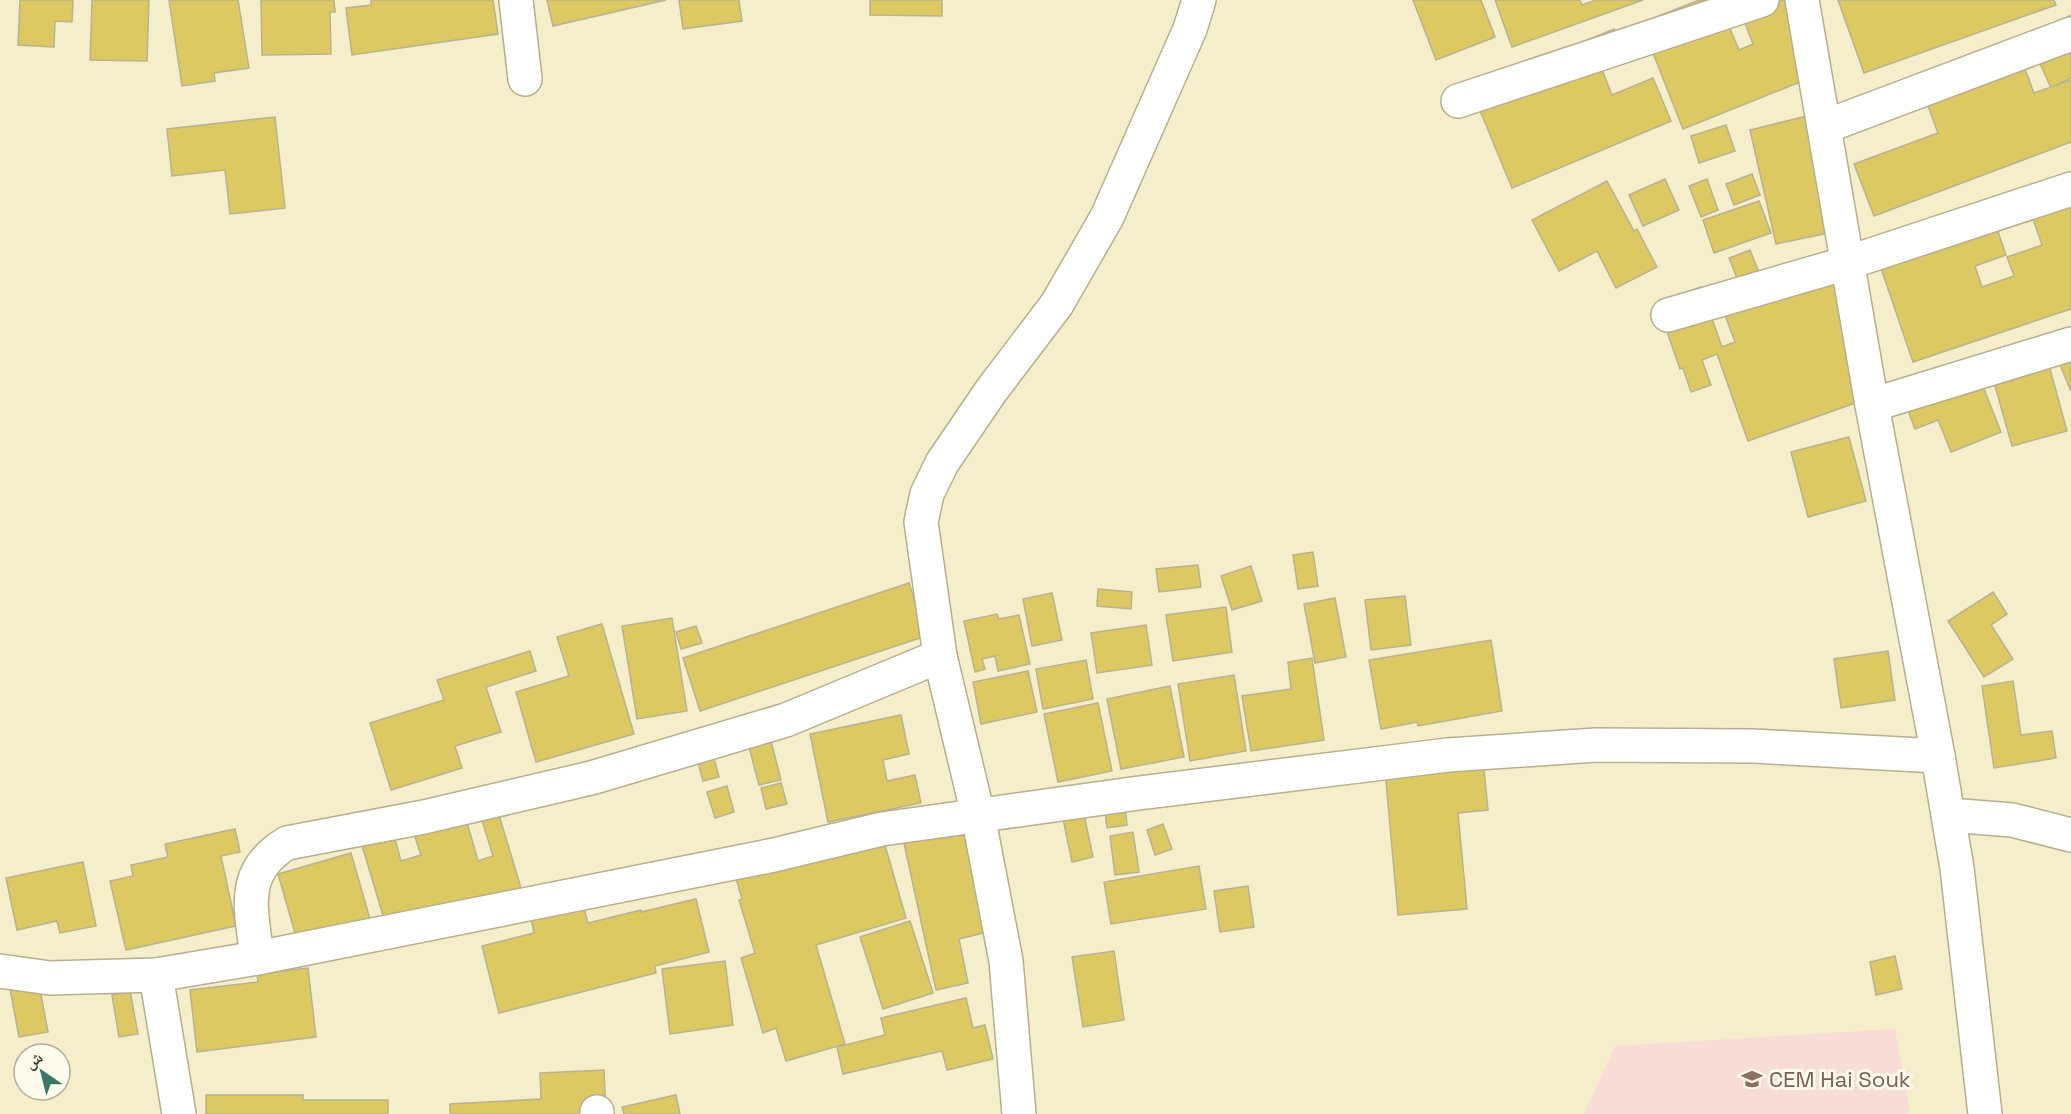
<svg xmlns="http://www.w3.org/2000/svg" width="2071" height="1114" font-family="'Space Grotesk','Noto Naskh Arabic',sans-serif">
  <rect width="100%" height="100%" fill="#f5eecb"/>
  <path fill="#f7ddd6" d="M1895,1029L1910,1111L1906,1114H1584L1615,1046Z"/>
  <g fill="#ddc961" stroke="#b9b290" stroke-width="1.5">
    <path d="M20,0H73L72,22L55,21L54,47L18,45Z"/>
    <path d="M92,0H149L147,61L90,60Z"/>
    <path d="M169,0H238L249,68L214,73L215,81L182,86Z"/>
    <path d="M261,0H334L335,12H330L331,54L262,55Z"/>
    <path d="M371,0H493L498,34L352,55L346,8L371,5Z"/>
    <path d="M547,0H666L553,26Z"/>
    <path d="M679,0H739L742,21L683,29Z"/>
    <path d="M870,0H942V16L870,15Z"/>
    <path d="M1413,0H1481L1495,37L1436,60Z"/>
    <path d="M1495,0H1580L1582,5L1596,0H1643L1512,47Z"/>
    <path d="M1699,0H1718L1739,50L1753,44L1736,0H1784L1815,76L1683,129L1641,23Z"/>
    <path d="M1838,0H2054L2056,5L1864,73Z"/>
    <path d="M2071,15V78L2051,88L2027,35Z"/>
    <path d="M1614,29L1623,52L1599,62L1612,95L1653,78L1671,121L1512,188L1471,89Z"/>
    <path d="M2015,43L2034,93L2071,80V142L1874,216L1854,164L1938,133L1918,79Z"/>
    <path d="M1807,116L1834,232L1776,244L1750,130Z"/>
    <path d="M275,117L285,208L230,214L225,170L172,176L167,129Z"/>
    <path d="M1726,125L1735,151L1699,163L1691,136Z"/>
    <path d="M2071,173V309L1913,362L1871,239L1987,199L2006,255L1975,266L1982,287L2014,276L2007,257L2042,245L2023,190Z"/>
    <path d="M1752,174L1760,195L1734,205L1726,184Z"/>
    <path d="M1665,179L1679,210L1643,226L1629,195Z"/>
    <path d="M1707,179L1718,210L1701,217L1689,186Z"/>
    <path d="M1607,181L1634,231L1637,229L1657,267L1616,288L1597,251L1559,271L1532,220Z"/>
    <path d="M1759,201L1771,233L1714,253L1703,220Z"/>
    <path d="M1750,250L1760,275L1739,283L1729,258Z"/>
    <path d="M1832,274L1875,396L1748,441L1717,354L1702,360L1711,385L1691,392L1683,368L1680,369L1657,303L1701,287L1722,347L1735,342L1718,296Z"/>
    <path d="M2071,344V391L2054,351Z"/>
    <path d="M2044,347L2067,431L2012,446L1988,361Z"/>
    <path d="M1975,366L2001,432L1951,452L1938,420L1915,429L1902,395Z"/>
    <path d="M1849,437L1866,501L1808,517L1791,452Z"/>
    <path d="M1313,552L1318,586L1298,589L1293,555Z"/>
    <path d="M1198,565L1201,587L1159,592L1156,569Z"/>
    <path d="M1251,566L1262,601L1232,610L1221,576Z"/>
    <path d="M909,583L926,636L700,711L683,658Z"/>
    <path d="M1098,589L1132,592L1131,609L1097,606Z"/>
    <path d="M1993,592L2007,614L1991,625L2013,659L1984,677L1948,621Z"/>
    <path d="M1052,593L1062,640L1032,646L1023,599Z"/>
    <path d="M1405,596L1411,645L1371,650L1365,600Z"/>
    <path d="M1335,598L1346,657L1315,663L1304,604Z"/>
    <path d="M1226,607L1232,652L1173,661L1166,615Z"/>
    <path d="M997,614L999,619L1019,615L1030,664L998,671L995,656L982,659L985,669L975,672L964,621Z"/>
    <path d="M672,618L687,711L637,719L622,626Z"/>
    <path d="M602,624L634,734L536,762L516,692L569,676L557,637Z"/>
    <path d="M1146,625L1152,665L1097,673L1091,633Z"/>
    <path d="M696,626L702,643L681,649L676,632Z"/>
    <path d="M1491,640L1502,711L1418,726L1417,722L1381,729L1369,660Z"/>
    <path d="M530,651L536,671L486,687L501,732L455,746L462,768L391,790L370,723L444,700L437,680Z"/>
    <path d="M1888,651L1895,700L1841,708L1834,659Z"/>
    <path d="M1312,658L1324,740L1251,751L1242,696L1291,689L1288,662Z"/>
    <path d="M1086,660L1093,699L1043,709L1036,669Z"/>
    <path d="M1028,671L1037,712L981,724L973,682Z"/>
    <path d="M1234,675L1246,751L1190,761L1178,684Z"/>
    <path d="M2013,681L2021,735L2052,731L2056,758L1994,768L1982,686Z"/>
    <path d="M1170,686L1184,757L1121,769L1107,699Z"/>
    <path d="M1098,703L1112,771L1058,782L1044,714Z"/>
    <path d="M901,715L909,754L883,760L887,781L915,775L921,803L828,822L810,734Z"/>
    <path d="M771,741L781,780L759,785L749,747Z"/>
    <path d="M712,751L719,777L703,781L696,755Z"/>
    <path d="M1483,760L1488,810L1458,813L1467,909L1398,915L1385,770Z"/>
    <path d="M781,783L787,804L766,809L761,788Z"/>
    <path d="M727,786L734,812L715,818L707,792Z"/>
    <path d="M1124,800L1127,825L1107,828L1104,802Z"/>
    <path d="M1082,805L1093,857L1072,862L1061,809Z"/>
    <path d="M465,815L478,861L493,856L482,820L499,815L521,888L387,929L361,842L393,832L401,861L421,855L413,831Z"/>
    <path d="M971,819L996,930L959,939L968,983L936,990L902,834Z"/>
    <path d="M1163,824L1172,849L1155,855L1147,830Z"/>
    <path d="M235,829L240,852L221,856L236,926L126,950L110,881L133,876L131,865L168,857L165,844Z"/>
    <path d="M1133,832L1139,872L1115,875L1110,836Z"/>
    <path d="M882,835L906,918L816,945L845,1044L786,1061L776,1028L763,1033L741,958L755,953L739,900L742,899L736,878Z"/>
    <path d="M351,853L370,919L297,940L278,874Z"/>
    <path d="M83,862L96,926L60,933L57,921L17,930L6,878Z"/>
    <path d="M1199,866L1206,909L1111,924L1104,882Z"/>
    <path d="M1248,886L1254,927L1220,932L1214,891Z"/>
    <path d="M696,899L709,952L655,966L656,973L499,1013L482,946L534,933L531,918L583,904L588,923L641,910V912Z"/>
    <path d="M910,921L933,993L883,1009L860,937Z"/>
    <path d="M1114,951L1124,1020L1083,1027L1072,957Z"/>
    <path d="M1895,956L1902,989L1876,995L1870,962Z"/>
    <path d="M725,961L733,1025L670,1034L662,969Z"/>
    <path d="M308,968L316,1037L197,1052L190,990L258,982L257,974Z"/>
    <path d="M39,984L48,1032L19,1037L10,989Z"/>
    <path d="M130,991L138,1034L119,1037L112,995Z"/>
    <path d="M966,998L973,1028L985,1025L993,1059L947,1070L942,1051L843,1074L837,1047L885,1035L881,1018Z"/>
    <path d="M604,1070L606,1114H450V1104L541,1099L540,1073Z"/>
    <path d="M206,1095H303V1100H388V1114H206Z"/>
    <path d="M676,1095L680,1114H624L622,1107Z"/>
  </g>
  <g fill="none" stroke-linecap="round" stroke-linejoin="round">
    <defs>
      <g id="minor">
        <path d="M516,0L525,79"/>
        <path d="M1802,0L1872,405L1938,756L1957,868L1985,1114"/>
        <path d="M1458,101L1762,0"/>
        <path d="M1824,127L2071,34"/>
        <path d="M1668,315L1847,263L2071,189"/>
        <path d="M1872,405L2071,344"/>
        <path d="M1949,815L2012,820L2071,835"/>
        <path d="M257,958C252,910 238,873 287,843L424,817L591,778L786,720L940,656"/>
        <path d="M0,971L50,978L156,975L257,958L774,855L882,829L1139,793L1448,755L1596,745L1753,746L1938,756"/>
        <path d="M156,975L179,1114"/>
        <path d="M597,1112V1114"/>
        <path d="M1019,1114L1006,961L978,815L940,656L921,522L927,494L942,463L991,391L1057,304L1107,217L1190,29L1199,0"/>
      </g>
    </defs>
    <use href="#minor" stroke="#b6af8d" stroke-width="36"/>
    <use href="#minor" stroke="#fff" stroke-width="33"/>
  </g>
  <defs>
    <symbol id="school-bare" viewBox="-9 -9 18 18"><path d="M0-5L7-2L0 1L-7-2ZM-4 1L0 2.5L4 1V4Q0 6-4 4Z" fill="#8d6e63" stroke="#fefbed" stroke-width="2.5" paint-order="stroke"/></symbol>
  </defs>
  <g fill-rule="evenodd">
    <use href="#school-bare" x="1737" y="1064" width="30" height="30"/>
  </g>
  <g text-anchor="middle" stroke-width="6" stroke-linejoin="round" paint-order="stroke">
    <g font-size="22" fill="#785e54" stroke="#fefbed" text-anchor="start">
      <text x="1769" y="1087">CEM Hai Souk</text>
    </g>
  </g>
  <g transform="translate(42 1072) rotate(325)"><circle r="28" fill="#fefbed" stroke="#b0ad9f" stroke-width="1.5"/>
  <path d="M0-4.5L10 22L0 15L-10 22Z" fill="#3a7865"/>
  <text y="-9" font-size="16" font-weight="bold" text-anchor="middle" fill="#3a382a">ش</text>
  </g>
</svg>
